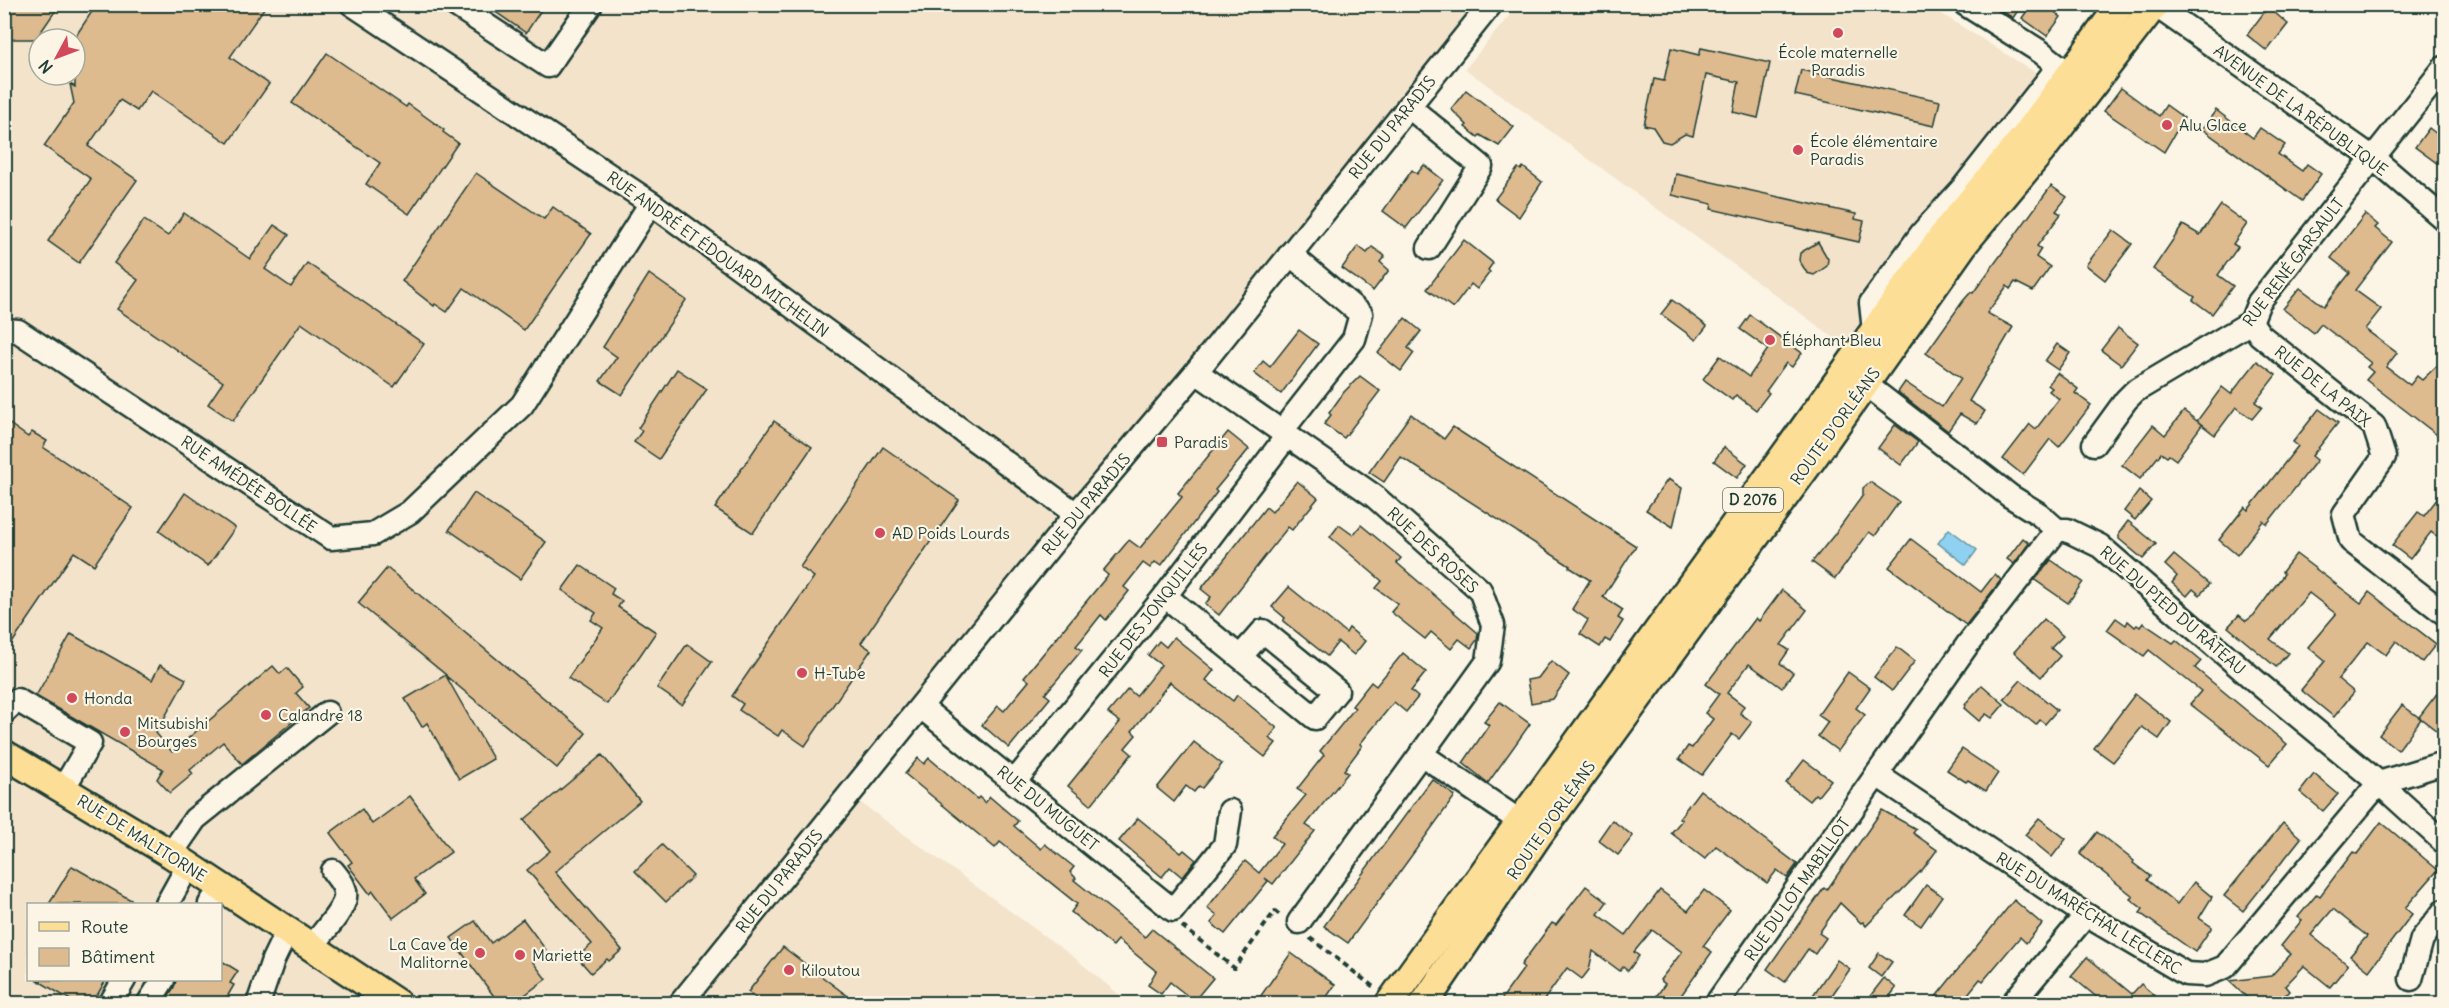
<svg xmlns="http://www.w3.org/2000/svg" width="2449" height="1008" font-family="Delius,sans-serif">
  <rect width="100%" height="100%" fill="#fcf5e5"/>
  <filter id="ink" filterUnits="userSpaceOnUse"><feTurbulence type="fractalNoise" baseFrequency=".0167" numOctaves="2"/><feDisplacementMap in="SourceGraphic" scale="12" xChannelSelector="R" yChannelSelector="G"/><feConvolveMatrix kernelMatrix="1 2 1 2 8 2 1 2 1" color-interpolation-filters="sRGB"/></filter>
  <g filter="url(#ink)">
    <g fill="#f3e3cb" fill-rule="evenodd">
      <path d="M1926,4L2041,76L1844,345L1465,69L1518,5Z"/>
      <path d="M5,5H1491L850,795L1075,958L1129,1003L5,1004ZM39,39H75V75H39ZM28,904H220V980H28Z"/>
    </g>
    <path fill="#90d1f1" stroke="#6396a5" stroke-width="1.5" d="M1949,529L1977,550L1966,565L1938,543Z"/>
    <g fill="#deba8f" stroke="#1f3d34" stroke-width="1.5">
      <path d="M4,4H60L36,39H4Z"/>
      <path d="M97,4H267L230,57L269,84L228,143L151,91L137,111L120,100L88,146L137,180L79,263L48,241L91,179L44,146L74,103L70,84L75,87V37Z"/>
      <path d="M484,4H545L526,33Z"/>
      <path d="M1991,4H2022L2013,18Z"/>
      <path d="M2032,4H2045L2061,17L2047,36L2022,18Z"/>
      <path d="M2268,7L2288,24L2267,51L2247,35Z"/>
      <path d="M1671,48L1699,55L1701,48L1770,63L1758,118L1733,112L1739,82L1706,75L1693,136L1685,134L1670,143L1662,141L1653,127L1644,125L1654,79L1664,81Z"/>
      <path d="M327,53L406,107L408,104L444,130L443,132L458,143L409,214L366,184L380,163L292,103Z"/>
      <path d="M1801,70L1940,101L1934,126L1795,95Z"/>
      <path d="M2121,88L2159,116L2166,105L2184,118L2164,152L2104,111Z"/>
      <path d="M1466,90L1514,127L1499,146L1480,135L1478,137L1465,127L1467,125L1451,109Z"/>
      <path d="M2216,110L2253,138L2260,128L2285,145L2278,154L2302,171L2307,164L2321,174L2302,201L2202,129Z"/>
      <path d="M2429,128L2445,140V169L2415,147Z"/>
      <path d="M1424,165L1443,180L1406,228L1383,211L1412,170L1417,174Z"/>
      <path d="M1523,167L1542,182L1519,217L1495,199L1518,168L1521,170Z"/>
      <path d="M476,173L544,219L553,207L591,234L524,330L464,288L447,312L435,304L434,306L402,281Z"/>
      <path d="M1676,174L1856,214L1855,219L1864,221L1859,242L1711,209L1712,204L1672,195Z"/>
      <path d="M2051,186L2067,197L2056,211L2061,214L2037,246L2041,249L2036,257L2050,267L2033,291L2015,282L2010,289L2007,286L1987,313L2013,327L1969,401L1985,411L1977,424L1960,414L1948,431L1898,392L1905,382L1942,407L1961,378L1926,353L1963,301L1971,292L1973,293Z"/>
      <path d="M2221,205L2247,224L2233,244L2238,247L2218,275L2233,286L2212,314L2193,300L2195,297L2153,269L2183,225L2200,235Z"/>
      <path d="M184,213L250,259L274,225L289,235L265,269L291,287L307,263L424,344L394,387L301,323L233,421L208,404L223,382L117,309L138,280L114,263L144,220L168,236Z"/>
      <path d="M2365,214L2378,225L2375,228L2392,242L2355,290L2381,309L2365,329L2397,353L2386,367L2410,385L2417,376L2422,380L2445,358V441L2366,380L2373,372L2367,367L2371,363L2321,324L2314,333L2283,309L2300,288L2324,306L2350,273L2331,258Z"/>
      <path d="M2113,230L2132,244L2105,280L2086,265Z"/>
      <path d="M1464,240L1493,263L1488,270L1490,272L1477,289L1471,284L1453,308L1427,289Z"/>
      <path d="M1818,242L1828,259L1827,266L1814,275L1807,273L1799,260L1800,253Z"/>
      <path d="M1358,246L1367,253L1372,247L1385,256L1380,262L1389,270L1373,291L1342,268Z"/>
      <path d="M649,274L686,300L622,395L600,381L617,357L603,347Z"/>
      <path d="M1672,300L1707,326L1696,340L1661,314Z"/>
      <path d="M1750,315L1802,353L1792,367L1786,363L1766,391L1769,393L1756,410L1736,395L1732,400L1703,379L1720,356L1749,377L1768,349L1740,329Z"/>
      <path d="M1405,318L1421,331L1408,348L1414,353L1401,371L1378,353Z"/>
      <path d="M2118,328L2138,343L2121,365L2101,350Z"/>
      <path d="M1299,330L1318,344L1281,394L1254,373L1263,361L1270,367Z"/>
      <path d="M2057,344L2070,353L2058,370L2045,361Z"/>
      <path d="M2257,361L2276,375L2255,402L2262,407L2252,419L2236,407L2215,435L2197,421L2222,387L2231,394Z"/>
      <path d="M677,369L707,389L659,459L634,442L642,431L638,428Z"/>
      <path d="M2057,373L2078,389L2075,393L2091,405L2059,447L2050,439L2023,475L2003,459L2030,424L2036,429L2059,399L2049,391L2052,388L2048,385Z"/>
      <path d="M1360,376L1380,391L1344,438L1324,424L1331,415L1329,413L1344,392Z"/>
      <path d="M2319,409L2338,423L2312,456L2317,460L2267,524L2263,521L2237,555L2219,540L2245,507L2248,510L2298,446L2293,442Z"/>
      <path d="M2184,411L2202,425L2176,460L2169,455L2167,457L2161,453L2140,479L2122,465L2153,425L2165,435Z"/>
      <path d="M1411,414L1444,439L1453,427L1636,546L1603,597L1623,610L1618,618L1623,621L1610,642L1605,639L1600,647L1580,634L1588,620L1572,609L1590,580L1569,567L1570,566L1401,457L1384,482L1369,472Z"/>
      <path d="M4,420L28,437L32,432L47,441L43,447L133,508L94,565L74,552L4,655Z"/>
      <path d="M774,421L812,447L753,533L715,508Z"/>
      <path d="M1895,425L1918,442L1901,465L1878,448Z"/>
      <path d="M1228,432L1249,449L1215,490L1217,492L1161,566L1155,562L1150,568L1143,563L1124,587L1129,591L1118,605L1106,620L1101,615L1082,639L1076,646L1082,650L1045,694L1050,698L1009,748L982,725L998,706L1004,711L1029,681L1024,677L1108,575L1103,571L1129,540L1140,548L1182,497L1178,493Z"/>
      <path d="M883,447L959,500L861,643L871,650L805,746L782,730L778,736L739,710L743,704L732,696L814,577L800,567Z"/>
      <path d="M1724,447L1747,464L1737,478L1714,461Z"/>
      <path d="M1668,479L1682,488L1673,527L1646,510Z"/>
      <path d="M1297,481L1318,498L1292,530L1288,527L1219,615L1205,604L1211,597L1201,589L1266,507L1272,512Z"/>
      <path d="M1870,482L1899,502L1875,536L1869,532L1835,579L1812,562L1834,535L1863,495V488Z"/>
      <path d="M2445,489V525L2436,536L2431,532L2410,559L2392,545L2418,512L2424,516Z"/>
      <path d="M2139,491L2151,501L2135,520L2124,511Z"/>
      <path d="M185,493L235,528L208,566L159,531Z"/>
      <path d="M474,493L546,542L520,579L449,530Z"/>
      <path d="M2128,521L2156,544L2143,559L2119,539V533Z"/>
      <path d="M1339,525L1353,535L1361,525L1401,558L1397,563L1478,633L1477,640L1471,648L1459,639L1451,649L1431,632L1425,639L1391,612L1398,604L1376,588L1382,581L1330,537Z"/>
      <path d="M2023,538L2029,543L2014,564L2007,559Z"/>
      <path d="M1911,539L1981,592L1995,574L2001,580L1966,625L1889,567Z"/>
      <path d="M2296,554L2361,603L2369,592L2436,644L2422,662L2396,641L2386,655L2368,642L2338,679L2354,692L2334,717L2301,690L2325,661L2308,647L2336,614L2309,593L2270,639L2288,653L2276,667L2228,627L2239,615L2246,621L2254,615L2284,574L2282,572Z"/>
      <path d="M2174,555L2209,584L2200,595L2193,589L2187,596L2172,583L2177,576L2165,565Z"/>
      <path d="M2051,560L2083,582L2068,603L2035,580Z"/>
      <path d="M580,565L614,588L611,594L622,601L618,607L656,632L607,704L568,678L603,628L591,620L596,613L562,590Z"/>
      <path d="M387,568L586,733L557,768L446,676L493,759L459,779L427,723L422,727L405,699L446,675L358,603Z"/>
      <path d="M1289,587L1346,633L1349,628L1365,641L1354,655L1338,642L1327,656L1283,621L1285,618L1272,607Z"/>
      <path d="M1782,590L1807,610L1781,645L1789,650L1780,663L1793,673L1782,688L1749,664L1727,693L1744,706L1740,713L1752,722L1739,739L1732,734L1702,775L1679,759L1688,746L1692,748L1713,719L1705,713L1719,694L1706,684L1756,618L1759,621Z"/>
      <path d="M2116,618L2126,625L2128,621L2135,627L2137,625L2140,627L2143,623L2173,643L2176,640L2201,661L2195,668L2287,744L2269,765L2190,704L2201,691L2149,650L2144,656L2107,630Z"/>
      <path d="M2044,619L2063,636L2051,648L2060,656L2041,677L2014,652Z"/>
      <path d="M71,634L152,680L160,665L186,679L156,733L172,752L273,666L280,674L287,668L303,687L296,693L309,708L242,764L223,742L190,770L193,774L170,793L157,779L163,769L36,696Z"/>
      <path d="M1174,637L1214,670L1206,680L1233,701L1237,695L1277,728L1269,738L1276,743L1265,757L1170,682L1132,731L1136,735L1125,748L1132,754L1091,805L1068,786L1120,722L1108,713L1128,689L1136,696L1161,665L1148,655L1159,641L1166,647Z"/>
      <path d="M687,644L712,662L682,705L657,688Z"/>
      <path d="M1897,647L1915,661L1892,691L1874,677Z"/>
      <path d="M1403,653L1426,672L1411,691L1418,697L1406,712L1394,702L1360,744L1362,746L1344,770L1348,773L1306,825L1315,831L1273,884L1265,878L1268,881L1225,934L1211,923L1217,916L1207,908L1245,861L1259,873L1282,844L1272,836L1306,795L1297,789L1324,755L1320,751L1355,708L1352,706L1371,682L1376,686Z"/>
      <path d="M1551,661L1569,675L1553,699L1531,703L1527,680L1538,678Z"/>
      <path d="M1848,672L1870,688L1856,708L1865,715L1838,751L1818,736L1828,722L1818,715Z"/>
      <path d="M2021,680L2057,710L2045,724L2040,720L2036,725L2004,699Z"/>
      <path d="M2445,683V722L2437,731L2419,717Z"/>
      <path d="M1982,685L2004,704L1992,718L1986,714L1979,721L1964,708L1966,705L1965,704Z"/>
      <path d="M2135,694L2171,722L2159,739L2142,727L2113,762L2094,748Z"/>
      <path d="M1500,702L1530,724L1488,783L1463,763L1489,725L1484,722Z"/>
      <path d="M2402,705L2421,719L2398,750L2379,735Z"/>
      <path d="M1194,742L1222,764L1202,788L1199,786L1194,792L1186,786L1174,802L1157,788Z"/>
      <path d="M1962,749L1998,773L1986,791L1968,780L1966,782L1947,770Z"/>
      <path d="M602,755L640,801L555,872L622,950L609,961L607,959L591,973L577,957L592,944L527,870L550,851L524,820Z"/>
      <path d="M918,758L924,764L929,758L977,799L979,797L985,803L990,797L1018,821L1014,826L1041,849L1045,844L1074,867L1070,872L1076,878L1074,880L1145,937L1152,929L1213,978L1194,1001L1170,982L1161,994L1148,985L1156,971L1118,940L1113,946L1071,912L1077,904L1000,842L995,848L905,774Z"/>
      <path d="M1804,760L1831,780L1818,796L1815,794L1809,801L1786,783Z"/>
      <path d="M2314,774L2338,794L2323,811L2300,792Z"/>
      <path d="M1432,779L1455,796L1348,943L1324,926Z"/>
      <path d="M1700,790L1797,864L1787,878L1777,870L1767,883L1716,846L1705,859L1671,833L1682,820L1679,818Z"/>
      <path d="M410,796L451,852L414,879L425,894L393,918L373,891L370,894L348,865L352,862L330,833L362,809L372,824Z"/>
      <path d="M1882,810L1916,829L1913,833L1937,850L1923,869L1866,926L1863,922L1861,923L1840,903L1819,933L1826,938L1815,954L1808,949L1785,982L1767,969L1824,888L1827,890Z"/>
      <path d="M1138,818L1181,853L1184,850L1196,860L1182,877L1170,867L1162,877L1119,841Z"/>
      <path d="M2039,818L2066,839L2052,857L2025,835Z"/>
      <path d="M1612,820L1633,836L1618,855L1598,840Z"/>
      <path d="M2381,822L2438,870L2405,908L2412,914L2369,971L2350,956L2367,936L2333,909L2311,935L2348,965L2330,987L2304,966L2285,986L2289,991L2277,1004H2254L2229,981L2271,976L2291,954L2281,946L2302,920L2298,917L2317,894L2320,896L2353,852L2357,854Z"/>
      <path d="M2283,823L2301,838L2243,911L2224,896Z"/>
      <path d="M2097,832L2134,861L2133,863L2150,876L2147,880L2177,904L2194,882L2212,897L2199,918L2212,927L2195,952L2140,913L2143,909L2130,899L2133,896L2080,854Z"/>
      <path d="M662,845L693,876L666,902L635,871Z"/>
      <path d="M72,866L138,904H49Z"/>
      <path d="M1926,885L1942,896L1921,926L1905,915Z"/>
      <path d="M1586,886L1607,902L1598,914L1626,935L1660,890L1688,911L1704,890L1730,910L1703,946L1712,952L1675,1004H1651L1665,984L1660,980L1682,952L1652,930L1634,952L1639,956L1628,971L1623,967L1620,971L1593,951L1589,970L1582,979L1567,968L1541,1004H1498L1524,968L1521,965L1552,923L1556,925Z"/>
      <path d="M2014,900L2042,924L2026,943L2020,937L1983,981L1980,979L1960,1004H1930Z"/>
      <path d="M523,919L546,950L532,961L546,979L518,1000L496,999L451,938L475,921L491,943Z"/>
      <path d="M783,947L858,1004H763L748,992Z"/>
      <path d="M1291,953L1335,985L1322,1004H1255Z"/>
      <path d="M1879,953L1892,962L1881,977L1869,968Z"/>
      <path d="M2087,957L2132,994L2141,984L2164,1004H2105L2071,976Z"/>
      <path d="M220,960L238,971L230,983L234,985L223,1004H164L174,987L176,980H220Z"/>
      <path d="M1837,960L1850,969L1839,985L1826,1004H1807Z"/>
      <path d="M1884,978L1896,988L1884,1004H1864Z"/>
      <path d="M37,980H106L92,1004H77Z"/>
    </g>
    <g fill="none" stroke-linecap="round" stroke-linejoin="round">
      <defs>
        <g id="minor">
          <path d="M352,4L651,203L1076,514"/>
          <path d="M454,4L548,66L591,4"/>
          <path d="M1965,4L2041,52L2070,75"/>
          <path d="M2155,5L2373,158L2444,219"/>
          <path d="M1408,106L1481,166L1429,248"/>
          <path d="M2251,322L2260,335L2374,426L2384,457L2344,514L2351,541L2444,613"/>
          <path d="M4,330L18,331L331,538L373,534L410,512L522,405L651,203"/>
          <path d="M1874,331L1871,303L1922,233L1962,189L2059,66"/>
          <path d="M1196,372L1374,496L1480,590L1493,625L1488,661L1421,754L1521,822"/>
          <path d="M1865,384L2010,496L2039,514L2057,530"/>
          <path d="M1281,432L1354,339L1361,314L1290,254"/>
          <path d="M2094,444L2126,400L2135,391L2251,322L2259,302L2444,68"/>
          <path d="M1165,596L1315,718L1337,691L1263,631L1240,657"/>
          <path d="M921,707L1173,910L1225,845L1230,811"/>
          <path d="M4,712L17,700L90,743L63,789"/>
          <path d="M1877,775L2086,915L2186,974L2205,975L2225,967L2379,783"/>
          <path d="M1015,781L1165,596L1287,436"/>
          <path d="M2379,783L2444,763"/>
          <path d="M171,854L195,819L327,713"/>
          <path d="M167,904L188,866"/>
          <path d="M210,904L221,888"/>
          <path d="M1299,922L1421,754"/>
          <path d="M312,947C320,935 343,912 345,898C347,887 339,879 333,871"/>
          <path d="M2411,979L2422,939L2444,911"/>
          <path d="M110,1004L124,980"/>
          <path d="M148,1004L163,980"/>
          <path d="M258,1004L273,960L287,931"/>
          <path d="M680,1004L1076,514L1196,372L1491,4"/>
          <path d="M1716,1004L1968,644L2057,530H2067L2100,546L2259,684L2379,783L2444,842"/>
          <path d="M2012,1004L2086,915"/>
        </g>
        <g id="major">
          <path d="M4,754L171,854L398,1004"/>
          <path d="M1389,1004L1949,227L2026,135L2121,4"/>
          <path d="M1424,1004L1539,834L1812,459L1966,241L2042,150L2155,4"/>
        </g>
      </defs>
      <use href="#minor" stroke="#1f3d34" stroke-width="27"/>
      <use href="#major" stroke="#1f3d34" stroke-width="32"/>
      <g stroke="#1f3d34" stroke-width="4" stroke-dasharray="6 4.5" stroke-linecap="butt">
        <path d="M1182,926L1234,968L1275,911L1282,917"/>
        <path d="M1310,938L1375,988"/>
      </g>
      <use href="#minor" stroke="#fcf5e5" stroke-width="22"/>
      <use href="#major" stroke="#fdde96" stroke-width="27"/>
    </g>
  </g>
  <g fill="#d1495b" stroke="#fcf5e5" stroke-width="2">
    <circle cx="1838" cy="33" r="6"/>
    <circle cx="2167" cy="125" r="6"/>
    <circle cx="1798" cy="150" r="6"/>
    <circle cx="1770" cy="340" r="6"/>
    <rect x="1156" y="436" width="12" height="12" rx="3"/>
    <circle cx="880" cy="533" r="6"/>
    <circle cx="802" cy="673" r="6"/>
    <circle cx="72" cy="698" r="6"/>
    <circle cx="266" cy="715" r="6"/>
    <circle cx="125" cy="732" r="6"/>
    <circle cx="480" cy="953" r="6"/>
    <circle cx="520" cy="955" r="6"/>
    <circle cx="789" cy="970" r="6"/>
  </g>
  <g text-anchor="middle" stroke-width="4.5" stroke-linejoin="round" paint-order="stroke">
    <rect fill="#fcf5e5" stroke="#617469" stroke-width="1.5" x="1723" y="488" width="60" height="24" rx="4.5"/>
    <g font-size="15" font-weight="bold" fill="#1f3d34">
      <text x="1753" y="505">D 2076</text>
    </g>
    <g font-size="16" fill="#1f3d34" stroke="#fcf5e5" text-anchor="start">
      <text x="1838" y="58" text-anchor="middle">École maternelle<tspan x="1838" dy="18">Paradis</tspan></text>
      <text x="2179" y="131">Alu Glace</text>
      <text x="1810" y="147">École élémentaire<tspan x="1810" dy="18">Paradis</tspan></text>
      <text x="1782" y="346">Éléphant Bleu</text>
      <text x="1174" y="448">Paradis</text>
      <text x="892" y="539">AD Poids Lourds</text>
      <text x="814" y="679">H-Tube</text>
      <text x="84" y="704">Honda</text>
      <text x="278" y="721">Calandre 18</text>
      <text x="137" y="729">Mitsubishi<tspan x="137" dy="18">Bourges</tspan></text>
      <text x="468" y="950" text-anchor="end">La Cave de<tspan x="468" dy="18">Malitorne</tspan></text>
      <text x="532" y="961">Mariette</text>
      <text x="801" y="976">Kiloutou</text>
    </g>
    <g font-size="16" fill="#1f3d34" stroke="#fcf5e5">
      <text transform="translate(2301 110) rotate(36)" y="6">AVENUE DE LA RÉPUBLIQUE</text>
      <text transform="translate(1392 127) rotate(-51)" y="6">RUE DU PARADIS</text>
      <text transform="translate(718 254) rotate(36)" y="6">RUE ANDRÉ ET ÉDOUARD MICHELIN</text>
      <text transform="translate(2293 262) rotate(-53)" y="6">RUE RENÉ GARSAULT</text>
      <text transform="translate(2323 386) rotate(39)" y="6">RUE DE LA PAIX</text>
      <text transform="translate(1835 426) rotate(-54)" y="6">ROUTE D'ORLÉANS</text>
      <text transform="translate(249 484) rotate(34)" y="6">RUE AMÉDÉE BOLLÉE</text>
      <text transform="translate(1086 504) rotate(-50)" y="6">RUE DU PARADIS</text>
      <text transform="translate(1433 550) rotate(43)" y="6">RUE DES ROSES</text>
      <text transform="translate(1153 610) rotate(-52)" y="6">RUE DES JONQUILLES</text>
      <text transform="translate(2173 610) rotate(41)" y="6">RUE DU PIED DU RÂTEAU</text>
      <text transform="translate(1048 808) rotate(39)" y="6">RUE DU MUGUET</text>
      <text transform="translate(1551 820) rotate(-55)" y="6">ROUTE D'ORLÉANS</text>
      <text transform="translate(142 838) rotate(32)" y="6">RUE DE MALITORNE</text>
      <text transform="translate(779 881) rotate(-51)" y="6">RUE DU PARADIS</text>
      <text transform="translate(1797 889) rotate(-55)" y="6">RUE DU LOT MABILLOT</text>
      <text transform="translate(2089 913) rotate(32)" y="6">RUE DU MARÉCHAL LECLERC</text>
    </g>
  </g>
  <rect width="2449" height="1008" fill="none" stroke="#fcf5e5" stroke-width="24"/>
  <rect x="12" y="12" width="2425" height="984" fill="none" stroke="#1f3d34" stroke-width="2" filter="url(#ink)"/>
  <rect x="27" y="903" width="195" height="78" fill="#fcf5e5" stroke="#a4ab9e" stroke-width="1.5"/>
  <rect x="39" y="922" width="30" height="9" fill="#fdde96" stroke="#a4ab9e" stroke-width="1.5"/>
  <text x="81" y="933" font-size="18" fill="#1f3d34">Route</text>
  <rect x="39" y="948" width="30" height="18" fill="#deba8f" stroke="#a4ab9e" stroke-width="1.5"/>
  <text x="81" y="963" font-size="18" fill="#1f3d34">Bâtiment</text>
  <g transform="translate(57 57) rotate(229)"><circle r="28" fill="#fcf5e5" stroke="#a4ab9e" stroke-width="1.5"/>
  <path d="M0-4.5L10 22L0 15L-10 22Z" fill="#d1495b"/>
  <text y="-9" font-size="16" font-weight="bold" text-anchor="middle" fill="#1f3d34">N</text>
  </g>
</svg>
